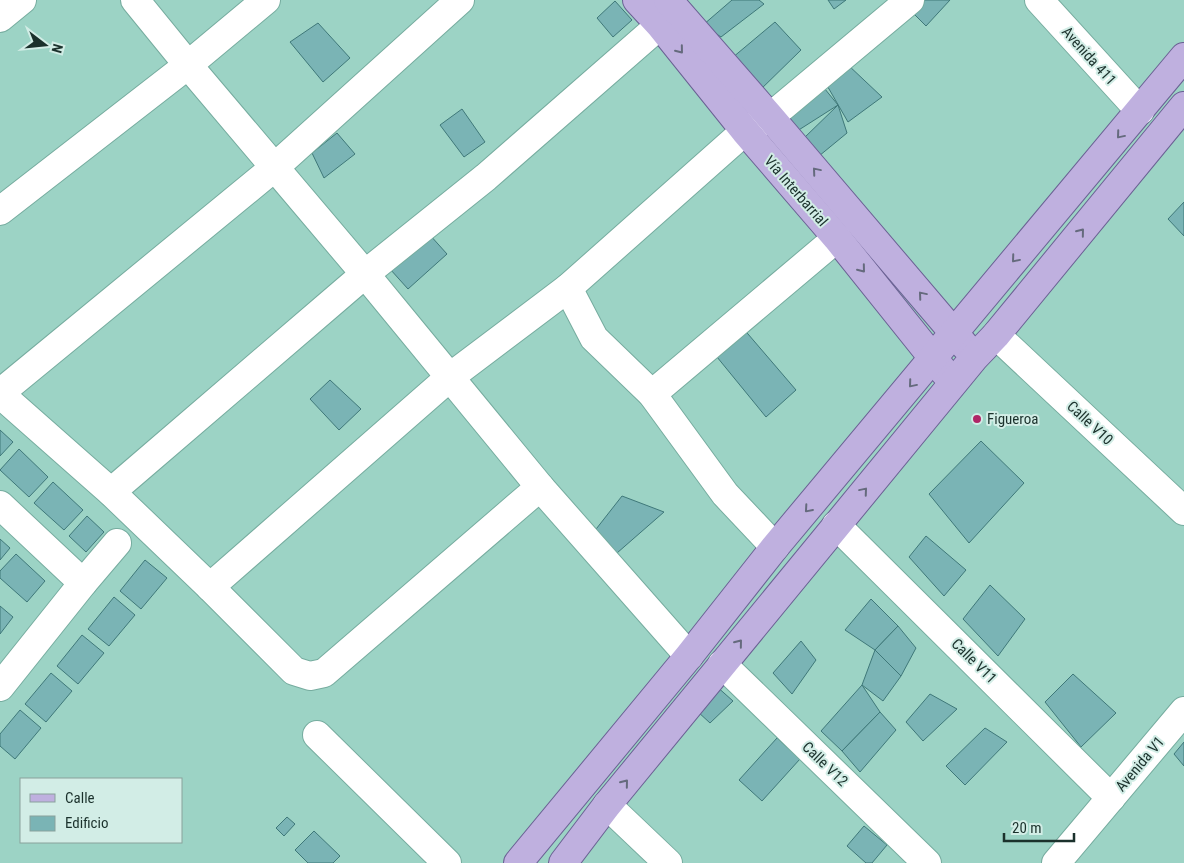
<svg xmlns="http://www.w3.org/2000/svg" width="1184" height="863" font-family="'Roboto Condensed',sans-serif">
  <rect width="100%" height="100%" fill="#9cd3c5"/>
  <g fill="#7ab4b5" stroke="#3f7879">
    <path d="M732,0H759L764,4L721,37L703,25Z"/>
    <path d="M828,0H846L834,9Z"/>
    <path d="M912,0H950L926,26L906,6Z"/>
    <path d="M615,1L632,20L613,37L597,18Z"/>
    <path d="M775,22L801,50L756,94L732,58Z"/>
    <path d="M318,23L350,58L323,82L290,42Z"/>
    <path d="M847,64L882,97L848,122L825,82Z"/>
    <path d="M811,72L838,105L794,133L780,101Z"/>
    <path d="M838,105L847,133L819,156L803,139Z"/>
    <path d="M462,109L485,142L464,157L440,125Z"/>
    <path d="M337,133L355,154L324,178L312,153Z"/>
    <path d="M1184,202V236L1168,219Z"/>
    <path d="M420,224L447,254L408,289L381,259Z"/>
    <path d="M736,320L796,390L766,417L708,346Z"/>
    <path d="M330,380L361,409L339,430L310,399Z"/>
    <path d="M0,430L13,442L0,456Z"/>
    <path d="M981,441L1024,483L969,543L929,494Z"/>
    <path d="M19,449L48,477L29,497L0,470Z"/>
    <path d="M53,482L83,510L64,530L34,503Z"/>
    <path d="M622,496L664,512L617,553L593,533Z"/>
    <path d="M87,516L104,532L86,552L69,536Z"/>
    <path d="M926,536L966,570L944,596L909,557Z"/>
    <path d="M0,539L10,548L0,560Z"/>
    <path d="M16,554L45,581L27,602L0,578V571Z"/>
    <path d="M145,560L167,578L141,609L120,591Z"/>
    <path d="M990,585L1025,619L998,656L963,619Z"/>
    <path d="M114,597L135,615L109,646L88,629Z"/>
    <path d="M871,599L898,626L875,650L845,630Z"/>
    <path d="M0,606L13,617L0,634Z"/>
    <path d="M898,626L916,648L901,676L875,650Z"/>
    <path d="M82,635L104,653L78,684L57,666Z"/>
    <path d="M801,641L816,660L792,694L773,673Z"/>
    <path d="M875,650L901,676L883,701L862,685Z"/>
    <path d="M51,673L72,691L46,722L25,704Z"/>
    <path d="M1073,674L1116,713L1081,747L1045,702Z"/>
    <path d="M715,685L733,701L710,723L697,711Z"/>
    <path d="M862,685L880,712L842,751L821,731Z"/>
    <path d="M930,694L957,709L923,741L906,722Z"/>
    <path d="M20,710L41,728L15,759L0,746V734Z"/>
    <path d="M880,712L896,730L860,772L842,751Z"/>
    <path d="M985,728L1007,742L965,785L946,766Z"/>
    <path d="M777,738L800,759L762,801L739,780Z"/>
    <path d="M1184,742V766L1174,754Z"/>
    <path d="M287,817L295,824L284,836L276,828Z"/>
    <path d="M864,826L887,845L872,863H866L847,846Z"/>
    <path d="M314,831L340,856L333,863H308L295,850Z"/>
  </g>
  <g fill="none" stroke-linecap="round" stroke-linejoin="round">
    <defs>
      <g id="minor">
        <path d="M135,0L188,65L365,274L540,487L689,656"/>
        <path d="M1039,0L1140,111"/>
        <path d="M0,18L22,0"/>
        <path d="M0,211L188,65L266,0"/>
        <path d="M568,288L594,338L652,394L725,494L775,547"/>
        <path d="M996,335L1184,511"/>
        <path d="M0,393L275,167L460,0"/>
        <path d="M0,394L111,492L210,587L294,671L310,676L324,673L540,487"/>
        <path d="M652,394L837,238"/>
        <path d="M111,492L365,274L486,177L660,25"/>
        <path d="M0,505L83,583"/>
        <path d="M836,525L1111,798"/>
        <path d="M210,587L450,377L568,288L745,131L770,117L910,0"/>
        <path d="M722,664L927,863"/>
        <path d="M0,687L83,583L117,543"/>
        <path d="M317,735L447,863"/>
        <path d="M607,805L668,863"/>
        <path d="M1056,863L1184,711"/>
      </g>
      <g id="major">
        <path d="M637,0L660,25L745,131L837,238L945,373"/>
        <path d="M668,0L770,117L965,346"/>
        <path d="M518,863L689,656L775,547L1184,57"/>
        <path d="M563,863L607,805L974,358L996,335L1184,106"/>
      </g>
    </defs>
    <use href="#minor" stroke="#76ac9f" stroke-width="30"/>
    <use href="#major" stroke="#6a6193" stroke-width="30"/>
    <use href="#minor" stroke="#fff" stroke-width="28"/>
    <use href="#major" stroke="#bfb0df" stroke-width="28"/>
  </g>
  <defs><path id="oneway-chevron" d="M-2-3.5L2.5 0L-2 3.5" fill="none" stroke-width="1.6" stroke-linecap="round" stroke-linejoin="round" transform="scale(1.25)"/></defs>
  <g stroke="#656a7d">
    <use href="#oneway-chevron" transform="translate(680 50) rotate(51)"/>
    <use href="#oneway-chevron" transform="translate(1120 135) rotate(130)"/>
    <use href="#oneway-chevron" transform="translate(816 171) rotate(-130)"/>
    <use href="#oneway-chevron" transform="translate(1081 232) rotate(-51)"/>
    <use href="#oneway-chevron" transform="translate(1015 259) rotate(130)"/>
    <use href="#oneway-chevron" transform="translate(862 269) rotate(51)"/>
    <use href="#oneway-chevron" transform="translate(922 295) rotate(-130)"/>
    <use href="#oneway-chevron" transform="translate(912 384) rotate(130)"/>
    <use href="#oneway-chevron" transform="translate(864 491) rotate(-50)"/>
    <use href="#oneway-chevron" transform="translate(808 509) rotate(131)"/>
    <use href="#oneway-chevron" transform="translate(739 643) rotate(-51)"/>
    <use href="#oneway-chevron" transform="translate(625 783) rotate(-51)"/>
  </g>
  <circle fill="#af2667" stroke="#d2ede6" stroke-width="2" cx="977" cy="419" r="5"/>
  <g text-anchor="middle" stroke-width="4" stroke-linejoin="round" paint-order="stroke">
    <g font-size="15" fill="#1b312c" stroke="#d2ede6">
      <text transform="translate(1089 56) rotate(48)" y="5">Avenida 411</text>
      <text transform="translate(796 191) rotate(49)" y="5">Vía Interbarrial</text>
      <text transform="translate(1090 423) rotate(43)" y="5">Calle V10</text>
      <text transform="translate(974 661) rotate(45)" y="5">Calle V11</text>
      <text transform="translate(825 764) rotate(44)" y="5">Calle V12</text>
      <text transform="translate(1140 764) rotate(-50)" y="5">Avenida V1</text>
    </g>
    <g font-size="15" fill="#1b312c" stroke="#d2ede6" text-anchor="start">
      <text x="987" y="424">Figueroa</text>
    </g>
  </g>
  <rect x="20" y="778" width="162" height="65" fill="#d2ede6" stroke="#89a29c"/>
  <rect x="30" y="794" width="25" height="8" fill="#bfb0df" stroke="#89a29c"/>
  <text x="65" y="803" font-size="15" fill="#1b312c">Calle</text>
  <rect x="30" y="816" width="25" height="15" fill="#7ab4b5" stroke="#89a29c"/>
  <text x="65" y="828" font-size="15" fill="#1b312c">Edificio</text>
  <g transform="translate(45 45) rotate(106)" stroke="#d2ede6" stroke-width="4" paint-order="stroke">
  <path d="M0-4L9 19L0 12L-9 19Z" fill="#1b312c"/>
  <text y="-8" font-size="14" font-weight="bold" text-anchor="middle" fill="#1b312c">N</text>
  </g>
  <path d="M1004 833v8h70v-8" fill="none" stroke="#1b312c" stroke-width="2.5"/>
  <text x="1012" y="833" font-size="15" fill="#1b312c" stroke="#d2ede6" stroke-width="4" paint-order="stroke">20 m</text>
</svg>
